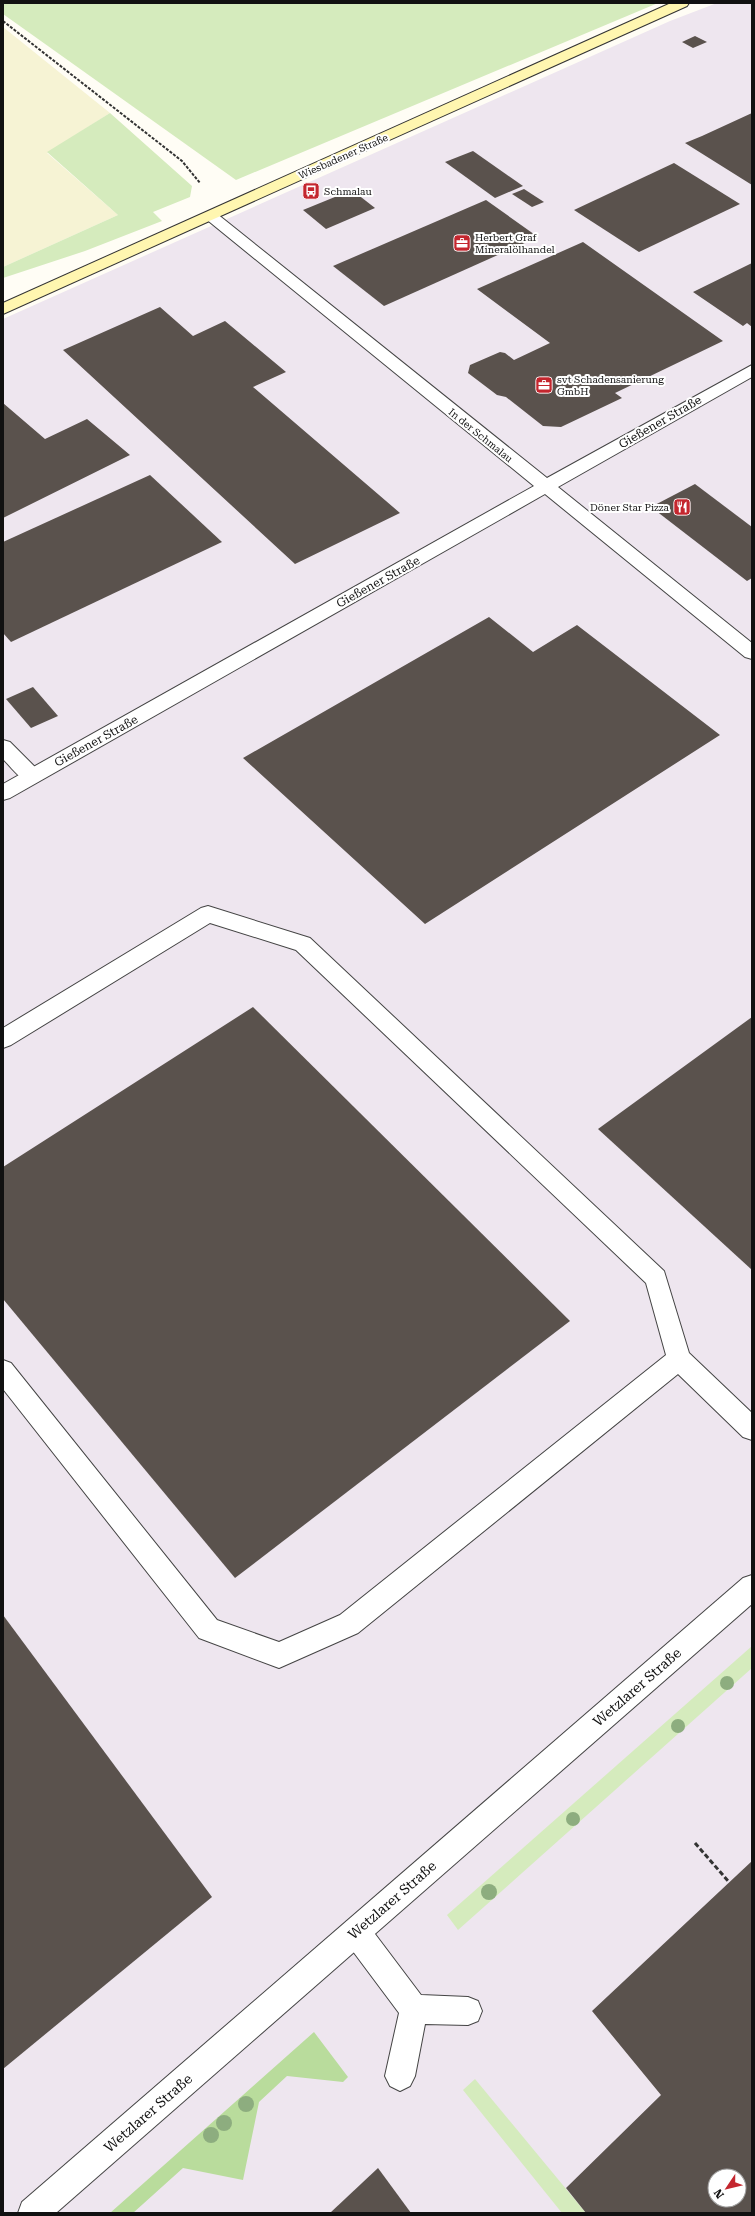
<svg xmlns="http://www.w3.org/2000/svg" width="755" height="2216" font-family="'Roboto Serif',serif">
  <rect width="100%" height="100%" fill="#fffdf5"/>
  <path fill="#eee6ef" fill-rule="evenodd" d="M717,3H752V2213H3V319L670,21ZM715,2176H739V2200H715Z"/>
  <path fill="#f6f3d4" d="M3,27L110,113L47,153L118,215L3,267Z"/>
  <g fill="#d5ebbd">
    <path d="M3,3H658L236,180L3,14Z"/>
    <path d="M110,113L192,186L190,197L153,212L162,221L85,251L3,278V267L118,215L47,152Z"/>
    <path d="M752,1646V1668L458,1930L447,1915Z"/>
    <path d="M475,2079L586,2213H562L463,2090Z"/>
  </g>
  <path fill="#b9dc9c" d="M314,2032L348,2077L343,2082L287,2076L259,2102L243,2180L183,2168L133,2213H110Z"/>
  <g fill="#5a524d" fill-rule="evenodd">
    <path d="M695,36L707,42L693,48L682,42Z"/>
    <path d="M752,113V185L685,143L702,136Z"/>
    <path d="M473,151L523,186L495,198L445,162Z"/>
    <path d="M674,163L740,204L639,252L574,210Z"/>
    <path d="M524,189L544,202L532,207L512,194Z"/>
    <path d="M352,190L375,208L326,229L303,210Z"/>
    <path d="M486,200L538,237L384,306L333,266Z"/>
    <path d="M583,242L723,341L615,393L622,398L561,427L543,426L506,397L497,395L468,373L470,365L500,352L505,353L514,360L550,343L477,289Z"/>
    <path d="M752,263V327L747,323L743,326L693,292Z"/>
    <path d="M160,307L193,336L225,321L286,372L253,387L400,513L295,564L63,350Z"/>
    <path d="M3,403L45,439L87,419L130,455L3,518Z"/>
    <path d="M150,475L222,542L11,642L3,633V542Z"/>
    <path d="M695,484L752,527V578L747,581L651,507Z"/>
    <path d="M489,617L533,652L577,625L720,735L425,924L243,758Z"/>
    <path d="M33,687L58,716L31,728L6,699Z"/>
    <path d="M253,1007L570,1321L235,1578L3,1299V1167Z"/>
    <path d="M752,1017V1270L598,1129Z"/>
    <path d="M3,1615L212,1897L3,2069Z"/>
    <path d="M752,1861V2213H586L566,2188L661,2095L592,2011ZM715,2176H739V2200H715Z"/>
    <path d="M378,2168L411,2213H330Z"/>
  </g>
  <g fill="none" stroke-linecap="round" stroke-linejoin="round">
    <defs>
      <g id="service">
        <path d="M3,740L10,742L39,771L42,776L39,781C23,786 13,769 3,759Z"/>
        <path d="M208,906L310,938L664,1271L689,1353L752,1413V1440L743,1437L678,1374L358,1633L279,1668L199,1638L3,1389V1360L11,1363L217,1620L279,1642L340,1615L666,1355L646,1283L296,950L210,923L11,1045L3,1048V1028L201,908Z"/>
        <path d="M356,1918L366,1922L421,1995L468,1997L478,2001L482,2011L478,2021L468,2025L425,2024L415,2076L410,2086L400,2091L390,2086L385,2076L399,2013L346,1942L342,1932L346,1922Z"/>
      </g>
      <g id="minor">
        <path d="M211,211L216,213L547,478L752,365V377L558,487L752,643V659L745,657L545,494L10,798L3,800V784L534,486L206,219L203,216L206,213Z"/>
        <path d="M752,1575V1604L56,2213H18L22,2202L743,1578Z"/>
      </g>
      <path id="secondary" d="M671,3H689L687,6L3,314V303Z"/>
    </defs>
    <use href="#service" stroke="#444" stroke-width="2"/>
    <use href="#minor" stroke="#444" stroke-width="2"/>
    <use href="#secondary" stroke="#333" stroke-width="2"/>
    <path stroke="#333" stroke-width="2" stroke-dasharray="3 1.5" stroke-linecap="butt" d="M3,21L182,161L200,183"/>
    <path stroke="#333" stroke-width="3" stroke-dasharray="5 2.5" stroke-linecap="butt" d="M695,1843L729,1882"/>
    <use href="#service" fill="#fff" fill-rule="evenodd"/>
    <use href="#minor" fill="#fff" fill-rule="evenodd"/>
    <use href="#secondary" fill="#fff6b0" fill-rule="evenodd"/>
  </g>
  <g fill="#8dad7f">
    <circle cx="727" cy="1683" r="7"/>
    <circle cx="678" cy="1726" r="7"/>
    <circle cx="573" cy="1819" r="7"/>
    <circle cx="489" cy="1892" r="8"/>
    <circle cx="246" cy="2104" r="8"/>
    <circle cx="224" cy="2123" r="8"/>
    <circle cx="211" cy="2135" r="8"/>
  </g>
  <defs>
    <symbol id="bus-square" viewBox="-11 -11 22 22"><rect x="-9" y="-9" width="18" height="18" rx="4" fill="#c4262e" stroke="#fff"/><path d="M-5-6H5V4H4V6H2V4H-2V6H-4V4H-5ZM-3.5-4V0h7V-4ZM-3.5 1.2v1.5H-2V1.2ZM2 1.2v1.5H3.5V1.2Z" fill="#fff"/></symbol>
    <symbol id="office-square" viewBox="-11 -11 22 22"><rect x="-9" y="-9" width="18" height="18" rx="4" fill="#c4262e" stroke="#fff"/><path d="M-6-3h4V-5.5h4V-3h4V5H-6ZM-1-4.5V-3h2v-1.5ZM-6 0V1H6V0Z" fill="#fff"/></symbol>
    <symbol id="restaurant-square" viewBox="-11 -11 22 22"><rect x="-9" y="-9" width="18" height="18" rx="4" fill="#c4262e" stroke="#fff"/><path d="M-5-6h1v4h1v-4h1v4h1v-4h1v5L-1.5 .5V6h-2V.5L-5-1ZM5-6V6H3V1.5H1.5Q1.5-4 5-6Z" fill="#fff"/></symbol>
  </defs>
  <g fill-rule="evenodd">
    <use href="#bus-square" x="301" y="181" width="20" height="20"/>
    <use href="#office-square" x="452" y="233" width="20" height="20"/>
    <use href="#office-square" x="534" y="375" width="20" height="20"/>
    <use href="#restaurant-square" x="672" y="497" width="20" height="20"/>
  </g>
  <g text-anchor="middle" stroke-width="4" stroke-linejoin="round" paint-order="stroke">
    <g font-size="10" fill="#111" stroke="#fff">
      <text transform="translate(343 156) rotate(-24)" y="4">Wiesbadener Straße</text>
      <text transform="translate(481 435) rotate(39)" y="4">In der Schmalau</text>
    </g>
    <g font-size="10" fill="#111" stroke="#fff" text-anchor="start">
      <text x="324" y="195">Schmalau</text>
      <text x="475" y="241">Herbert Graf<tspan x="475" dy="12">Mineralölhandel</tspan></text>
      <text x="557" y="383">svt Schadensanierung<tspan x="557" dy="12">GmbH</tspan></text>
      <text x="669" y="511" text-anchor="end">Döner Star Pizza</text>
    </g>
    <g font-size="12" fill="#111" stroke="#fff">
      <text transform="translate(660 422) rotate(-30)" y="4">Gießener Straße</text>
      <text transform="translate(378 582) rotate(-29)" y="4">Gießener Straße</text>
      <text transform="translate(96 741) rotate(-29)" y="4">Gießener Straße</text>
    </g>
    <g font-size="14" fill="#111" stroke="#fff">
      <text transform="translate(637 1687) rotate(-41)" y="5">Wetzlarer Straße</text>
      <text transform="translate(392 1900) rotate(-41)" y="5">Wetzlarer Straße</text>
      <text transform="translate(148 2113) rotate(-41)" y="5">Wetzlarer Straße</text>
    </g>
  </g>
  <rect width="755" height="2216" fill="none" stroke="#111111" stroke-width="8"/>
  <g transform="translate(727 2188) rotate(235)"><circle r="19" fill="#ffffff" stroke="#a0a0a0"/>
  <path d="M0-3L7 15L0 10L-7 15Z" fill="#c4262e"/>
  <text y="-6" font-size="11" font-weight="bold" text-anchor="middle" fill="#111111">N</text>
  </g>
</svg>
